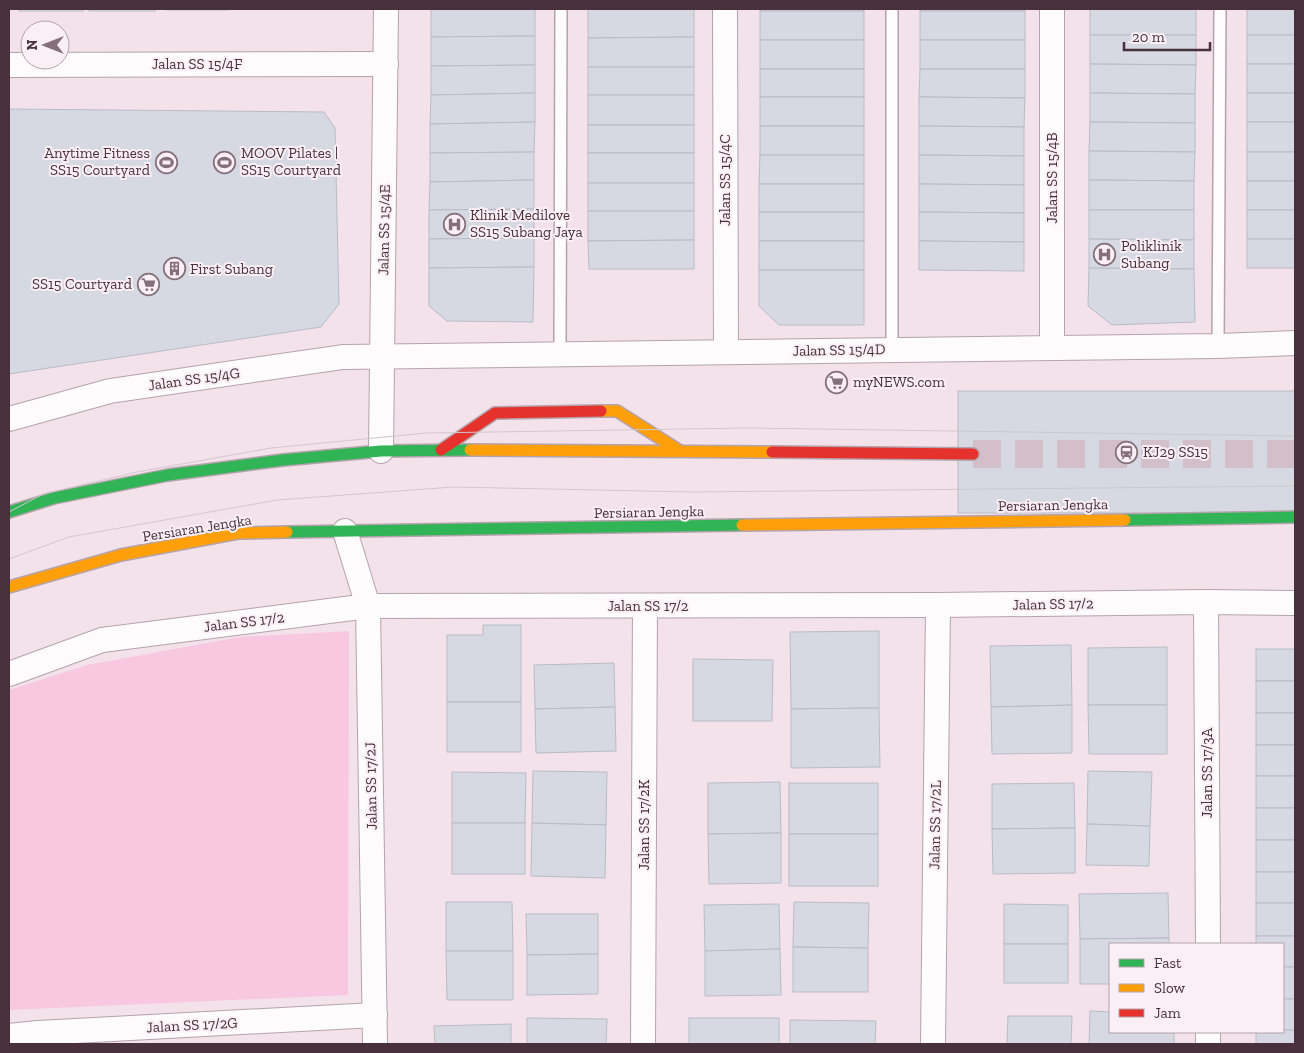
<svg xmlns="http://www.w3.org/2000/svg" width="1304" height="1053" font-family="'Zilla Slab',serif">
  <rect width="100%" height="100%" fill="#f4e2eb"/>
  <path fill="#f8c8e1" d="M349,631L348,995L9,1010V690L87,665L240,637Z"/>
  <g fill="#d6d9e1" stroke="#b9bcc5">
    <rect x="19" y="9" width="64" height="2"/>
    <rect x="89" y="9" width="66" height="2"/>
    <rect x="166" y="9" width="63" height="1"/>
    <path d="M431,9H535V36L431,37Z"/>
    <path d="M588,9H694V37L588,38Z"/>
    <rect x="760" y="9" width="104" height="2"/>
    <rect x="920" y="9" width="105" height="2"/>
    <rect x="1090" y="9" width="106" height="26"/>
    <rect x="1247" y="9" width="48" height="26"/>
    <rect x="760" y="11" width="104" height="29"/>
    <rect x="920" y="11" width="105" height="29"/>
    <path d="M1090,35H1196V65L1090,64Z"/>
    <rect x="1247" y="35" width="48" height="29"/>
    <path d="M535,36V65L431,66V37Z"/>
    <path d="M694,37V67H588V38Z"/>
    <rect x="760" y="40" width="104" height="29"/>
    <rect x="920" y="40" width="105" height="29"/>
    <path d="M1090,64L1196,65L1195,94L1090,93Z"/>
    <rect x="1247" y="64" width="48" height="29"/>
    <path d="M535,65V93L431,95V66Z"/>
    <rect x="588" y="67" width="106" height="28"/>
    <rect x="760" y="69" width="104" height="28"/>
    <path d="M920,69H1025V98L919,97Z"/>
    <path d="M535,93V122L430,124L431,95Z"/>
    <path d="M1090,93L1195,94V123L1090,122Z"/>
    <rect x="1247" y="93" width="48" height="29"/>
    <rect x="588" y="95" width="106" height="30"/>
    <rect x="760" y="97" width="104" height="29"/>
    <path d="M919,97L1025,98L1024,127L919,126Z"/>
    <path d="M9,109L324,112L335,128L339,304L321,327L9,374Z"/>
    <path d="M535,122L534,152L430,153V124Z"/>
    <path d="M1090,122L1195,123V152L1089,151Z"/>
    <rect x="1247" y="122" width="48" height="30"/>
    <rect x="588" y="125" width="106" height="28"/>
    <rect x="760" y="126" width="104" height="29"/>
    <path d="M919,126L1024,127V156L919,155Z"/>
    <path d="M1089,151L1195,152L1194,181L1089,180Z"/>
    <path d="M534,152V180L430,182V153Z"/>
    <rect x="1247" y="152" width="48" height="29"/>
    <rect x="588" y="153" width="106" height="30"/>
    <path d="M760,155H864V184H759Z"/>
    <path d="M919,155L1024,156V185L919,184Z"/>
    <path d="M534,180V209L429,210L430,182Z"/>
    <path d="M1089,180L1194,181V210H1089Z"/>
    <rect x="1247" y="181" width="48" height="29"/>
    <rect x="588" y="183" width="106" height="28"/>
    <rect x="759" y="184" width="105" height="28"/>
    <path d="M919,184L1024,185V213L919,212Z"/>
    <path d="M534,209V238L429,239V210Z"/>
    <path d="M1089,210H1194V240L1089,239Z"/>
    <rect x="1247" y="210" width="48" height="29"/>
    <path d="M588,211H694V240L588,241Z"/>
    <rect x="759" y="212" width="105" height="29"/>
    <path d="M919,212L1024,213V242L919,241Z"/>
    <path d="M534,238V267L429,268V239Z"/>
    <path d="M1089,239L1194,240V269L1089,268Z"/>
    <rect x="1247" y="239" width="48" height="29"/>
    <path d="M694,240V269H589L588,241Z"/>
    <rect x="759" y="241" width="105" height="29"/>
    <path d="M919,241L1024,242V271L919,270Z"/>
    <path d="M534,267L533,322L447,321L429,306V268Z"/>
    <path d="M1089,268L1194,269L1195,322L1112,325L1088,306Z"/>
    <path d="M759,270H864V325H779L759,306Z"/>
    <rect x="958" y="391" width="337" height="122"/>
    <path d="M483,625H521V702H447V635H483Z"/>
    <path d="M879,631V708L791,709L790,632Z"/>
    <path d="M1071,645L1072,705L991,707L990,646Z"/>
    <path d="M1167,647V705H1088V648Z"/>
    <rect x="1256" y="649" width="39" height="32"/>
    <path d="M693,659L773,660L772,721H693Z"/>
    <path d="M614,663L615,707L535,709L534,665Z"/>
    <rect x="1256" y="681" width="39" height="32"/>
    <rect x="447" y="702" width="74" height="50"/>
    <path d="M1072,705V753L992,754L991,707Z"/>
    <path d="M1088,705H1167V754H1089Z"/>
    <path d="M615,707L616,751L536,753L535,709Z"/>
    <path d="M879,708L880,767L791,768V709Z"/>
    <rect x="1256" y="713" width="39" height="32"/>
    <rect x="1256" y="745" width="39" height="31"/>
    <path d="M533,771L607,772L606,825L532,823Z"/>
    <path d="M1088,771L1152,772L1150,826L1087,824Z"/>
    <path d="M452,772L526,773L525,823H452Z"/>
    <rect x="1256" y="776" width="39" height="32"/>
    <path d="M780,782L781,833L708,834V783Z"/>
    <rect x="789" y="783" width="89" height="51"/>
    <path d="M1074,783L1075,828L992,829V784Z"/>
    <rect x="1256" y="808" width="39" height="32"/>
    <rect x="452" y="823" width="73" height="51"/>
    <path d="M532,823L606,825L605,878L531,876Z"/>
    <path d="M1087,824L1150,826L1149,866L1086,865Z"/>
    <path d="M1075,828V873L993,874L992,829Z"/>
    <path d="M781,833V883L709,884L708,834Z"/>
    <rect x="789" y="834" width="89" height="52"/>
    <rect x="1256" y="840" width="39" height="32"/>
    <rect x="1256" y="872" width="39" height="31"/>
    <path d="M1168,893L1169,938L1080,939L1079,894Z"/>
    <path d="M446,902H512L513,951H446Z"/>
    <path d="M794,902L869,903L868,948L793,947Z"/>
    <rect x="1256" y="903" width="39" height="33"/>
    <path d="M779,904L780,949L705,951L704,905Z"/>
    <path d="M1004,904L1068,905V944H1004Z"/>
    <path d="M526,914H598V954L527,955Z"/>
    <path d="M1256,936H1295V967H1283V944H1256Z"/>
    <path d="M1169,938V944H1110V984H1080V939Z"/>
    <rect x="1004" y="944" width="64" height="39"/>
    <path d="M793,947L868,948V992H793Z"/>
    <path d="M780,949L781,995L705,996V951Z"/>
    <path d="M446,951H513V1000H447Z"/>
    <path d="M598,954V994L527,995V955Z"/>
    <rect x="1283" y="967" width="12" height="32"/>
    <rect x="1283" y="999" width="12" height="31"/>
    <path d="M1090,1011L1110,1012V1032H1174V1044H1089Z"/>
    <path d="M1008,1016H1072L1071,1044H1007Z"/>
    <path d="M527,1018L607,1019L606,1044H527Z"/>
    <rect x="689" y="1018" width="90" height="26"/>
    <path d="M790,1020L876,1021L875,1044H790Z"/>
    <path d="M511,1024V1044H435L434,1026Z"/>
    <path d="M1283,1030H1295V1044H1256V1032H1283Z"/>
  </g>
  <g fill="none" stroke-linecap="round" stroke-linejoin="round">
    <path stroke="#d2bfc8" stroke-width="28" stroke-dasharray="28 14" stroke-linecap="butt" d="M973,454H1295"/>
    <defs>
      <g id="lane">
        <path d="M892,9V350"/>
        <path d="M1218,346L1220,9"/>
        <path d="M560,353L561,9"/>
      </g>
      <g id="street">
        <path d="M725,9L726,351"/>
        <path d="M1052,9V348"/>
        <path d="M9,65L386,64"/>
        <path d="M9,419L110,391L343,357L1218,346L1295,343"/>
        <path d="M381,451L386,9"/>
        <path d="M345,531L368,606L375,1044"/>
        <path d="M1206,602L1208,944"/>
        <path d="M9,674L102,640L368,606L938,605L1206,602L1295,603"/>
        <path d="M1208,1032V1044"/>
        <path d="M9,1036L38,1033L375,1015"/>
        <path d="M643,1044L645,606"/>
        <path d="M933,1044L938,605"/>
      </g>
      <g id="fast">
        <path d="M9,512L54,498L168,475L283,460L381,451L470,450"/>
        <path d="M1125,520L1295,517"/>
        <path d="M287,532L742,525"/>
      </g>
      <g id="slow">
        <path d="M601,411H617L680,451"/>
        <path d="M470,450L772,452"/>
        <path d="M742,525L1125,520"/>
        <path d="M9,587L121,555L238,533L287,532"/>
      </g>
      <g id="jam">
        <path d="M441,450L495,413L601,411"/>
        <path d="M772,452L973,454"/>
      </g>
    </defs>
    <use href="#lane" stroke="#b5a3ac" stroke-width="14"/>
    <use href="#street" stroke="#b5a3ac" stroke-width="26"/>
    <use href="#fast" stroke="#b5a3ac" stroke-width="14"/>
    <use href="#slow" stroke="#b5a3ac" stroke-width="14"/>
    <use href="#jam" stroke="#b5a3ac" stroke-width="14"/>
    <use href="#lane" stroke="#fdfbfc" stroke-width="11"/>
    <use href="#street" stroke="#fdfbfc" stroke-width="24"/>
    <use href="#fast" stroke="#30b455" stroke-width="11"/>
    <use href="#slow" stroke="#ff9f0a" stroke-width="11"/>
    <use href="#jam" stroke="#e5322d" stroke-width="11"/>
    <g stroke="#cfc8cc" stroke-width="1">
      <path d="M9,512L43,494L137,472L271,448L426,433L748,428L1295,436"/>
      <path d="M9,559L69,537L277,500L453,487L692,492L1295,486"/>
    </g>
  </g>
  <defs>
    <symbol id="stadium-ring" viewBox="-11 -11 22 22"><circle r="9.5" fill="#faeff4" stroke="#846f7a" stroke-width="1.5"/><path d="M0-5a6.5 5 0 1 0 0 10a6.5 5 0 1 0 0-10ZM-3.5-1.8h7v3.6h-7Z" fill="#846f7a"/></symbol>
    <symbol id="hospital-ring" viewBox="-11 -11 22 22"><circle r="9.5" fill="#faeff4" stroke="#846f7a" stroke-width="1.5"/><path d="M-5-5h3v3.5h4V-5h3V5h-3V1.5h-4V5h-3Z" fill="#846f7a"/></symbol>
    <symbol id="building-ring" viewBox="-11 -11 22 22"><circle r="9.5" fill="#faeff4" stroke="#846f7a" stroke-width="1.5"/><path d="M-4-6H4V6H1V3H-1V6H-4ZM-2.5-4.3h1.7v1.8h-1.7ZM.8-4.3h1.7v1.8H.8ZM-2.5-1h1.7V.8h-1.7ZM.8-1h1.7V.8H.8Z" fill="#846f7a"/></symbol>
    <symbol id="supermarket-ring" viewBox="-11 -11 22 22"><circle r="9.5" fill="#faeff4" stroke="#846f7a" stroke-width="1.5"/><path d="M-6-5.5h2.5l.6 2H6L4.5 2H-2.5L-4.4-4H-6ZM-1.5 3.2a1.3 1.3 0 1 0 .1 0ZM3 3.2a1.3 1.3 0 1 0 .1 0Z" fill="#846f7a"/></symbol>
    <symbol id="station-ring" viewBox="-11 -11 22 22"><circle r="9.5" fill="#faeff4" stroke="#846f7a" stroke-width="1.5"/><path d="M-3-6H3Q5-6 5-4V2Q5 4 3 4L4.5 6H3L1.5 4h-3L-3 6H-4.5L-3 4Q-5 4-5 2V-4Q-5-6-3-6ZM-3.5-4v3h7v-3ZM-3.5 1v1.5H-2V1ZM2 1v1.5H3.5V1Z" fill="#846f7a"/></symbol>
  </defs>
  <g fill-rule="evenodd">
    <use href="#stadium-ring" x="154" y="150" width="25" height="25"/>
    <use href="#stadium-ring" x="212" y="150" width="25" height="25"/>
    <use href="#hospital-ring" x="442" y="212" width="25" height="25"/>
    <use href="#hospital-ring" x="1092" y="242" width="25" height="25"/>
    <use href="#building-ring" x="162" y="256" width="25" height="25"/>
    <use href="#supermarket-ring" x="136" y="272" width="25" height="25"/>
    <use href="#supermarket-ring" x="824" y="370" width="25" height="25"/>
    <use href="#station-ring" x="1114" y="440" width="25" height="25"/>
  </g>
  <g text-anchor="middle" stroke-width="4" stroke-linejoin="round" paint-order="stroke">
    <g font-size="15" fill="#48313d" stroke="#faeff4">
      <text x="197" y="69">Jalan SS 15/4F</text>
      <text transform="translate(1052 178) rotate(-90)" y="5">Jalan SS 15/4B</text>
      <text transform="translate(725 180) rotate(-90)" y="5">Jalan SS 15/4C</text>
      <text transform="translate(384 230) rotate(-89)" y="5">Jalan SS 15/4E</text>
      <text transform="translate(839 350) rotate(-1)" y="5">Jalan SS 15/4D</text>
      <text transform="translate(194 379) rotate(-8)" y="5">Jalan SS 15/4G</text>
      <text transform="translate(1053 505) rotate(-1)" y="5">Persiaran Jengka</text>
      <text transform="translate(649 512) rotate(-1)" y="5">Persiaran Jengka</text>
      <text transform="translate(197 528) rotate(-9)" y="5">Persiaran Jengka</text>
      <text transform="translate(1053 604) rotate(-1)" y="5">Jalan SS 17/2</text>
      <text x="648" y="611">Jalan SS 17/2</text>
      <text transform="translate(244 622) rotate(-7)" y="5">Jalan SS 17/2</text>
      <text transform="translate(1207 773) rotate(-90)" y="5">Jalan SS 17/3A</text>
      <text transform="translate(371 786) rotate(-91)" y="5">Jalan SS 17/2J</text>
      <text transform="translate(644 825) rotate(-90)" y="5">Jalan SS 17/2K</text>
      <text transform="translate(935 825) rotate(-89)" y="5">Jalan SS 17/2L</text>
      <text transform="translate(192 1025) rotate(-3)" y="5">Jalan SS 17/2G</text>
    </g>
    <g font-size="15" fill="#48313d" stroke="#faeff4" text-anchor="start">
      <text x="150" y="158" text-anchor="end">Anytime Fitness<tspan x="150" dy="17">SS15 Courtyard</tspan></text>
      <text x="241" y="158">MOOV Pilates |<tspan x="241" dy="17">SS15 Courtyard</tspan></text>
      <text x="470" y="220">Klinik Medilove<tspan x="470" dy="17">SS15 Subang Jaya</tspan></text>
      <text x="1121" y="251">Poliklinik<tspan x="1121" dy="17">Subang</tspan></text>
      <text x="190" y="274">First Subang</text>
      <text x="132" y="289" text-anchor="end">SS15 Courtyard</text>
      <text x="853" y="387">myNEWS.com</text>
      <text x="1143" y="457">KJ29 SS15</text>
    </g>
  </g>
  <rect width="1304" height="1053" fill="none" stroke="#48313d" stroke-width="20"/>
  <rect x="1109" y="943" width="175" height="90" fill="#faeff4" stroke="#b3a3ab"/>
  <rect x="1119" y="959" width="25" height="8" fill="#30b455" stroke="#b3a3ab"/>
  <text x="1154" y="968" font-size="15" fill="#48313d">Fast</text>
  <rect x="1119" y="984" width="25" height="8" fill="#ff9f0a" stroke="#b3a3ab"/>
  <text x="1154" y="993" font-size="15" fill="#48313d">Slow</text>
  <rect x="1119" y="1009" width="25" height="8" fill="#e5322d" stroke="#b3a3ab"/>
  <text x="1154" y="1018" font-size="15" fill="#48313d">Jam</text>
  <g transform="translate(45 45) rotate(270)"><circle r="24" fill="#faeff4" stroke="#b3a3ab"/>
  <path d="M0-4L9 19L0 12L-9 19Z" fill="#846f7a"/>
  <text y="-8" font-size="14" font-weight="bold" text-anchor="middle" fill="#48313d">N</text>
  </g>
  <path d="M1124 42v8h86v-8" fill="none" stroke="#48313d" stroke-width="2.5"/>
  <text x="1132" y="42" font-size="15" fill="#48313d" stroke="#faeff4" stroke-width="4" paint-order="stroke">20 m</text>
</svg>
